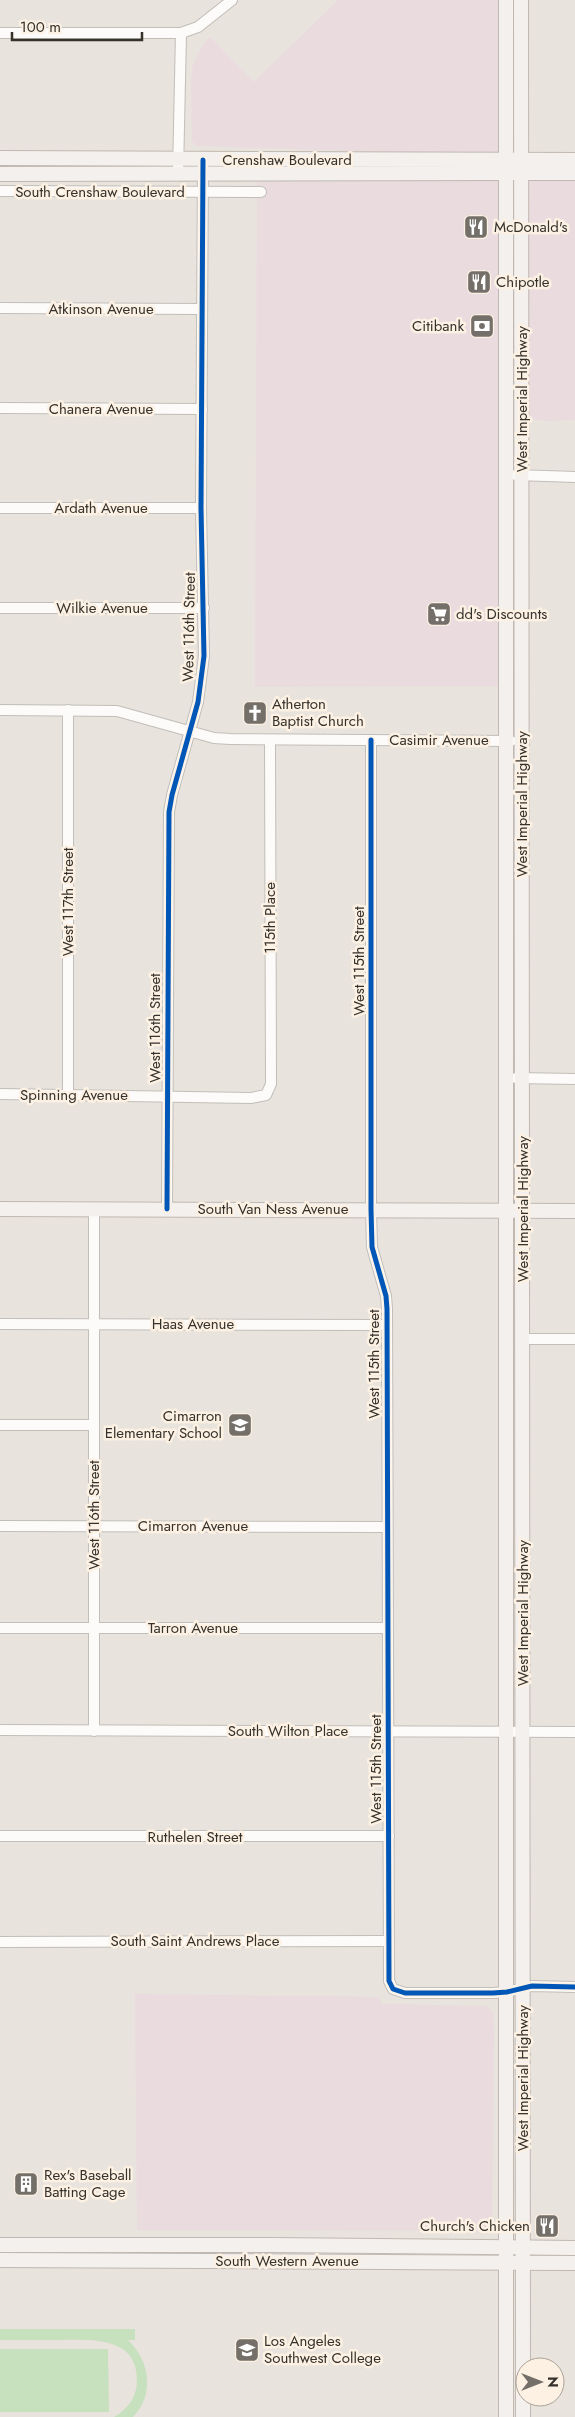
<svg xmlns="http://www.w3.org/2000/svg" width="575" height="2417" font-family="Jost,sans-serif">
  <rect width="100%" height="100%" fill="#e8e3dc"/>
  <g fill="#eadbdf">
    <path d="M338,0H498L503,156L197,146L192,141L191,78L193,65L201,48L210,37L254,82Z"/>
    <path d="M524,176L575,177V420L546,421L527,418Z"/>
    <path d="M502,177L504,686L255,687L257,181Z"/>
    <path d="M135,1994L378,1997L382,2004L487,2006L493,2012L494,2032L492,2225L487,2231L137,2230Z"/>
  </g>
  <g fill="#c7e0bd">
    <path d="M0,2329H135V2340H128C150,2361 155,2394 133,2417H114C127,2410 136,2398 137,2383C139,2335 90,2340 58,2340C39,2340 19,2340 0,2340Z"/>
    <path d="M0,2349H108L109,2412H0Z"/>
  </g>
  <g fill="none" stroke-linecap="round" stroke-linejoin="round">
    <defs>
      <g id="minor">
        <path d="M0,33H181L198,27L232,0"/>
        <path d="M178,173L181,33"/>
        <path d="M0,191L261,192"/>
        <path d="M0,308L202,309"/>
        <path d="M0,408L202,409"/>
        <path d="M516,475L575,477"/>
        <path d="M0,508H201"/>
        <path d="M0,608H204"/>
        <path d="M0,710L117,711L214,738L230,739L511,741"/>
        <path d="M68,710V1094"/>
        <path d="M371,740V1209L372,1247L386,1296L387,1309L389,1981L393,1989L405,1993H493L507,1992L532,1986L575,1987"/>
        <path d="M516,1078L575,1079"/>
        <path d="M0,1094L251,1098L266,1095L271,1084L270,740"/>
        <path d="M167,1209L169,812L172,795L198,702L204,656L201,508L203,160"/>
        <path d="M0,1324L387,1325"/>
        <path d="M522,1339H575"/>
        <path d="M0,1425H94"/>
        <path d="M0,1526L386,1527"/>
        <path d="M0,1628H387"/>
        <path d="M0,1730L575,1732"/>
        <path d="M94,1731V1209"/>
        <path d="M0,1836H389"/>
        <path d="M0,1942L389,1941"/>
      </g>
      <g id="major">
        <path d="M521,0L523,2417"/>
        <path d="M0,158L575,160"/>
        <path d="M0,174L575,173"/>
        <path d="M0,1209L575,1211"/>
        <path d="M0,2245H271L575,2248"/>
        <path d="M0,2260L575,2263"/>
        <path d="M506,2417V0"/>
      </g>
    </defs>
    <use href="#minor" stroke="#c2beb8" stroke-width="12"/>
    <use href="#major" stroke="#c0b8b1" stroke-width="16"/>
    <use href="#minor" stroke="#fcfbfa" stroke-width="10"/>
    <use href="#major" stroke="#f4f0ed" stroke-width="14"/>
    <defs>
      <g id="cycleway">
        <path d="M371,740V1209L372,1247L386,1296L387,1309L389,1981L393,1989L405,1993H493L507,1992L532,1986L575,1987"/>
        <path d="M167,1209L169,812L172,795L198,702L204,656L201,508L203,160"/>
      </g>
    </defs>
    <use href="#cycleway" stroke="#fcf1e3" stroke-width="8"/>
    <use href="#cycleway" stroke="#0057b8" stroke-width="5"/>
  </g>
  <defs>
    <symbol id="restaurant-square" viewBox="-11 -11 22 22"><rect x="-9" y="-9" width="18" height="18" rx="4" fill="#746f69" stroke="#fcf1e3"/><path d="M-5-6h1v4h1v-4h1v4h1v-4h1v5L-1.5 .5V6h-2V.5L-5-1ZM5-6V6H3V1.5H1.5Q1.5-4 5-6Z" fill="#fff"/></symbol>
    <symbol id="bank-square" viewBox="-11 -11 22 22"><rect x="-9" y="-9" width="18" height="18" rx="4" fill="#746f69" stroke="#fcf1e3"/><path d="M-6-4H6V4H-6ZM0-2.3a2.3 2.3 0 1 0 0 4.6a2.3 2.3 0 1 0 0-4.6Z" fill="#fff"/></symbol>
    <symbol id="supermarket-square" viewBox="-11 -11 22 22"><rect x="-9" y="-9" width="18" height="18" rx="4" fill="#746f69" stroke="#fcf1e3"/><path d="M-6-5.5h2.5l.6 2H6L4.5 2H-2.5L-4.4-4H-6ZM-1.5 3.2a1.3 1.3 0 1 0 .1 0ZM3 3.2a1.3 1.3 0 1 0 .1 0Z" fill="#fff"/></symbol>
    <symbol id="church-square" viewBox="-11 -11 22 22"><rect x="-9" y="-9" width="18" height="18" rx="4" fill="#746f69" stroke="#fcf1e3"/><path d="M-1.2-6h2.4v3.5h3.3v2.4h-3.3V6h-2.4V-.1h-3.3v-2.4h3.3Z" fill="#fff"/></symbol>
    <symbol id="school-square" viewBox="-11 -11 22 22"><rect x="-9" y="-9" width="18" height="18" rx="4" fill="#746f69" stroke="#fcf1e3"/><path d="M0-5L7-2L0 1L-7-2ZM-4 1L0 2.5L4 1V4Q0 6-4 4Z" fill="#fff"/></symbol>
    <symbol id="building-square" viewBox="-11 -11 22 22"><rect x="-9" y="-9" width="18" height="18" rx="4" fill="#746f69" stroke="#fcf1e3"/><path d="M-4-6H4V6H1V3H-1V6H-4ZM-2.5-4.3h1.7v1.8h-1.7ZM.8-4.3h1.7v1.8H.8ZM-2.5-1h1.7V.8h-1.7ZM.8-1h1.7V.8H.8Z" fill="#fff"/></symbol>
    <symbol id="university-square" viewBox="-11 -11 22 22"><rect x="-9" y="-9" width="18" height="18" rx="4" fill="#746f69" stroke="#fcf1e3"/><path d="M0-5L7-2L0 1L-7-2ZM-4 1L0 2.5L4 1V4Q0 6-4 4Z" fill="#fff"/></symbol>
  </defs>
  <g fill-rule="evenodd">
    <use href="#restaurant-square" x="462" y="213" width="28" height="28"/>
    <use href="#restaurant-square" x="465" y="268" width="28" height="28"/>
    <use href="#bank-square" x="468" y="312" width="28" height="28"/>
    <use href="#supermarket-square" x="425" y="600" width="28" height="28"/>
    <use href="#church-square" x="241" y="699" width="28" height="28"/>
    <use href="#school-square" x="226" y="1411" width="28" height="28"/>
    <use href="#building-square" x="12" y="2170" width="28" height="28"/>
    <use href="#restaurant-square" x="533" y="2212" width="28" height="28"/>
    <use href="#university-square" x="233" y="2336" width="28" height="28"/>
  </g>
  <g text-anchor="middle" stroke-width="5" stroke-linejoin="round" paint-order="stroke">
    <g font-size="15" fill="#35312b" stroke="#fcf1e3">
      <text x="287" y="165">Crenshaw Boulevard</text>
      <text x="100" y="197">South Crenshaw Boulevard</text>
      <text x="101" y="314">Atkinson Avenue</text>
      <text transform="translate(522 399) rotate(-90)" y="5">West Imperial Highway</text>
      <text x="101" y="414">Chanera Avenue</text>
      <text x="101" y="513">Ardath Avenue</text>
      <text x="102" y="613">Wilkie Avenue</text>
      <text transform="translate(189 627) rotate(-89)" y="5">West 116th Street</text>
      <text x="439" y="745">Casimir Avenue</text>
      <text transform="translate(522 804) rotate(-90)" y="5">West Imperial Highway</text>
      <text transform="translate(68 902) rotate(-90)" y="5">West 117th Street</text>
      <text transform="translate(270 918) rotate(-90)" y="5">115th Place</text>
      <text transform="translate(359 961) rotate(-90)" y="5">West 115th Street</text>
      <text transform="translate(155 1028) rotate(-90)" y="5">West 116th Street</text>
      <text x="74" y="1100">Spinning Avenue</text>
      <text x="273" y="1214">South Van Ness Avenue</text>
      <text transform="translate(523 1209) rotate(-90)" y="5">West Imperial Highway</text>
      <text x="193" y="1329">Haas Avenue</text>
      <text transform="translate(374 1364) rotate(-90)" y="5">West 115th Street</text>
      <text transform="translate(94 1515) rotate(-90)" y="5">West 116th Street</text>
      <text x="193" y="1531">Cimarron Avenue</text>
      <text transform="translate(523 1613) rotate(-90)" y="5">West Imperial Highway</text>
      <text x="193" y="1633">Tarron Avenue</text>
      <text x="288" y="1736">South Wilton Place</text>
      <text transform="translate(376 1769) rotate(-90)" y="5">West 115th Street</text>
      <text x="195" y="1842">Ruthelen Street</text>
      <text x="195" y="1946">South Saint Andrews Place</text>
      <text transform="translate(523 2078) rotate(-90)" y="5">West Imperial Highway</text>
      <text x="287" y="2266">South Western Avenue</text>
    </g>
    <g font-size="15" fill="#35312b" stroke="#fcf1e3" text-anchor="start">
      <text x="494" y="232">McDonald's</text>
      <text x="496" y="287">Chipotle</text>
      <text x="464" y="331" text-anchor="end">Citibank</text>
      <text x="456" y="619">dd's Discounts</text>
      <text x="272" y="709">Atherton<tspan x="272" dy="17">Baptist Church</tspan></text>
      <text x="222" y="1421" text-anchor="end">Cimarron<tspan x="222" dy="17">Elementary School</tspan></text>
      <text x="44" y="2180">Rex's Baseball<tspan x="44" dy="17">Batting Cage</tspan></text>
      <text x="530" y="2231" text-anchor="end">Church's Chicken</text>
      <text x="264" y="2346">Los Angeles<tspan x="264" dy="17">Southwest College</tspan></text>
    </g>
  </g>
  <g transform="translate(540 2382) rotate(90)"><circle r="24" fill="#fcf1e3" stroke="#aca499"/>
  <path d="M0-4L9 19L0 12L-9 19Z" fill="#746f69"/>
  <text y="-8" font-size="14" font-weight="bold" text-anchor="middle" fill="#35312b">N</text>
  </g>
  <path d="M12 32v8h130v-8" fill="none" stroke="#35312b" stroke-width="2.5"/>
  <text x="20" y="32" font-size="15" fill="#35312b" stroke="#fcf1e3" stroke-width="4" paint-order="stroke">100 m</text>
</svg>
